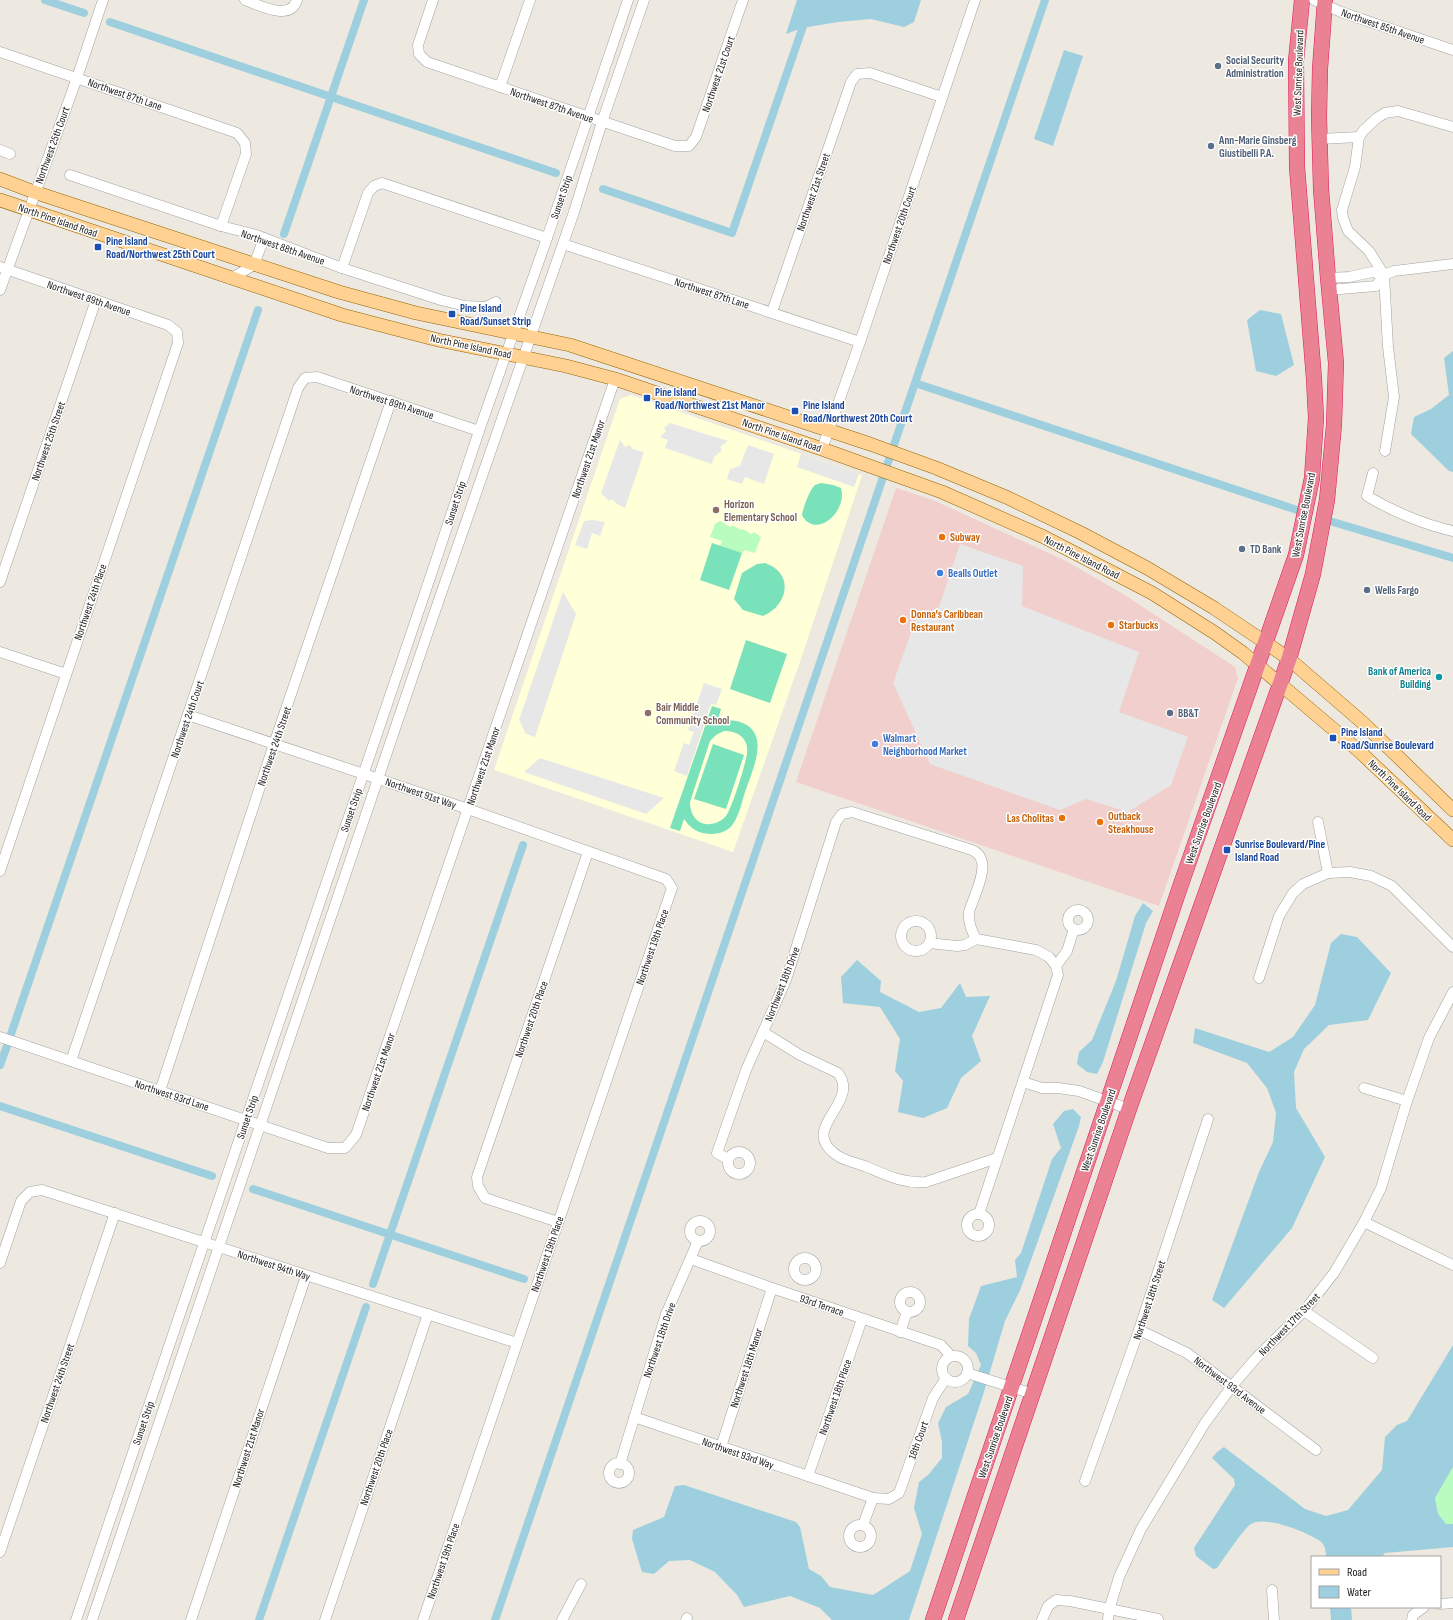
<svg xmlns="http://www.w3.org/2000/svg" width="1453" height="1620" font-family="'Sofia Sans Condensed',sans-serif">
  <rect width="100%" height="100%" fill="#eee9e0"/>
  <path fill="#f0cfcd" d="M896,488L933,500L1066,561L1123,594L1235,667L1238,678L1159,906L796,782Z"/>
  <path fill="#ffffd8" d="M631,395L862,475L802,656L733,852L494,770L620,399Z"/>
  <g fill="#b9fcbf">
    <path d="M720,521L726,524V525L731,527L732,525L741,530V529L748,531L747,532L752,534L753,532L759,535V536L761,537L755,553L745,550L742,553L720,546L722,541L710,537L715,524Z"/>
    <path d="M1453,1467V1524L1446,1525L1438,1514L1435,1498Z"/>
  </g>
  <g fill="#79e2ba" fill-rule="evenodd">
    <path d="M821,483L833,485L841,488C848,512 815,540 802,515C803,508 810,489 815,485C817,484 819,484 821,483Z"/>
    <path d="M712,543L742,553L729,590L700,580Z"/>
    <path d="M765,563C794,573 789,605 763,616L743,610L734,599L742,573L757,564Z"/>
    <path d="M746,640L787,654L770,703L730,689Z"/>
    <path d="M712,706L721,709L717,723C725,720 732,720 740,722C771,732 753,769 746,789C742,800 740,814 733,824C725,836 706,836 695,830C690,827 687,823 684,819L680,831L670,828ZM724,731C739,731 749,739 747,754C745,766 732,808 726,816C719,824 707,827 698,821C692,816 690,809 690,802L710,741L716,735Z"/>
    <path d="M713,744L744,755L726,809L694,799Z"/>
  </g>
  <g fill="#e7e7e7">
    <path d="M670,423L728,441L720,447L722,450L714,457L712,464L665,448L668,440L660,437L666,431L664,428Z"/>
    <path d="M620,440L625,447L629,445L633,449L644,452L625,508L617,504L612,499L609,501L601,493Z"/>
    <path d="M748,445L774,454L764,484L745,477L742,484L727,479L730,469L740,466Z"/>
    <path d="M801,454L859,474L854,487L797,467Z"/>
    <path d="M593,520L605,522L600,536L592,533L587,549L575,545L584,521Z"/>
    <path d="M960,544L1023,566L1022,606L1139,652L1119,712L1188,737L1171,785L1128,812L1086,799L1060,810L930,764L893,683L916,619L939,607Z"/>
    <path d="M563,592L576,614L535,737L526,734L519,720Z"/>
    <path d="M704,683L722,689L716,705L711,704L687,776L674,771L684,743L689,745L694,732L688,730Z"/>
    <path d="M540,758L664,798L646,814L524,772Z"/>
  </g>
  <g fill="#9dcfde">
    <path d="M797,0H921L914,22L904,27L871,19L838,22L802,28L786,34Z"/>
    <path d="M1064,50L1083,56L1053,146L1034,139Z"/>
    <path d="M1260,310L1281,314L1294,365L1276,376L1256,371L1247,320Z"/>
    <path d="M1453,351V472L1449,471L1411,434L1414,417L1431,409L1449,395L1444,358Z"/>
    <path d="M1143,903L1153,911L1146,923L1103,1062L1097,1074L1087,1072L1077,1064L1079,1052L1092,1040L1116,981L1135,916Z"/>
    <path d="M1341,934L1357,937L1391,973L1368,1020L1329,1025L1304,1049L1294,1072L1296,1108L1325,1157L1292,1228L1224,1308L1212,1300L1259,1172L1273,1142L1276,1113L1267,1088L1247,1063L1193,1043L1195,1028L1269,1052L1293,1037L1315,1005L1331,943Z"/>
    <path d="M857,960L881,981L880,992L919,1012L941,1008L960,983L966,997L990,996L972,1036L981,1061L961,1078L947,1108L923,1118L898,1112L903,1081L895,1071L900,1039L880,1007L843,1003L841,977Z"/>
    <path d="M1073,1109L1081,1117L1079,1126L1021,1288L1005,1321L983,1395L909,1620H832L820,1608L790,1596L744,1607L737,1595L715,1572L690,1560L669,1561L654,1574L642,1572L632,1539L633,1530L664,1517L675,1486L684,1485L796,1522L800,1527L809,1569L821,1576L830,1587L873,1595L910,1571L922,1534L914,1508L919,1482L928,1475L942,1458V1442L938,1423L946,1407L968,1394L981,1365L976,1353L968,1346L969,1319L981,1286L1017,1277L1015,1260L1021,1253L1052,1159L1061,1148L1053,1124L1064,1111Z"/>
    <path d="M1453,1345V1467L1435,1498L1438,1514L1446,1524H1453V1547L1385,1553L1382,1557H1326C1326,1550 1325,1545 1320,1541C1307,1532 1264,1515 1251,1524C1244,1528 1223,1560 1217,1568L1213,1569L1196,1556L1194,1548L1235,1485L1234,1479L1212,1458L1217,1452L1224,1447L1305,1509L1326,1516L1348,1510L1382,1470L1385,1437L1397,1425L1407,1421Z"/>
    <path d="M1330,1607H1351L1352,1620H1331Z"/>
  </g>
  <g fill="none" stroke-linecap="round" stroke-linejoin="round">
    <g stroke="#9dcfde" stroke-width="8">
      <path d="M45,0L84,13"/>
      <path d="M110,22L556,173"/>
      <path d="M603,189L732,233L812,0"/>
      <path d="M284,234L364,0"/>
      <path d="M915,383L1297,510"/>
      <path d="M1333,522L1453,558"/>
      <path d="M11,1034L258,310"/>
      <path d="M0,1065L7,1046"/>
      <path d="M0,1106L212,1176"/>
      <path d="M253,1189L524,1279"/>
      <path d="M373,1284L523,845"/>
      <path d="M259,1620L366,1307"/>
      <path d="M495,1620L1045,0"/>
    </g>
    <defs>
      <g id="minor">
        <path d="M245,0C259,5 290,22 297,0"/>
        <path d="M433,0L418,45L419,54L427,62L675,146H689L696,137L743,0"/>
        <path d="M1314,0L1341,12L1453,50"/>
        <path d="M0,52L237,133L245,143L246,154L221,226"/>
        <path d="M500,87L530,0"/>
        <path d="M1319,139L1359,137"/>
        <path d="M0,150L10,154"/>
        <path d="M70,175L221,226L256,235L342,268L441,300L465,306L486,307L496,302"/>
        <path d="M563,244L860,342"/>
        <path d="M0,267L168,325L177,332L178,343L0,871"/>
        <path d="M342,268L368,193L374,186L382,183L547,238"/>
        <path d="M1328,278L1349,277L1372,272L1384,275"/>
        <path d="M230,279L254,265L264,238"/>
        <path d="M0,290L77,78L103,0"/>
        <path d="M1329,290L1376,286L1384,275L1394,271L1453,264"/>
        <path d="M772,312L851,82L857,74L870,73L942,97"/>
        <path d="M822,449L860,342L975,0"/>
        <path d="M1385,451L1394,397L1388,347L1384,275L1369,251L1348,231L1343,218L1342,210L1355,167L1359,137L1364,130L1377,118L1385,113L1398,111L1453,127"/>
        <path d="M1373,473L1367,496C1392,511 1425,525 1453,531"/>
        <path d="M0,582L96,300"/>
        <path d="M0,652L66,674"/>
        <path d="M188,715L468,809L666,879L672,888L423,1620"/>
        <path d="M1318,822L1328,873"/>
        <circle cx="1078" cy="920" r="10"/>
        <circle cx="916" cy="936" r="15"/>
        <path d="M929,943L957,946L965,945L976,939L1036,950L1049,957L1056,966"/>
        <path d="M1259,978L1279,916L1293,893L1303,884L1328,873L1350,872L1371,876L1392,886L1453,947"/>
        <path d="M763,1032L800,1055L838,1073C861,1103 799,1127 835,1154C844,1161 857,1163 867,1167C886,1175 904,1184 926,1182L997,1158"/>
        <path d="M0,1037L328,1148H345L356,1135L615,379"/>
        <path d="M71,1061L298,388L305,378L317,377L479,431"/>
        <path d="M1023,1082L1042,1088H1058L1079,1091L1129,1109"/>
        <path d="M1364,1088L1407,1101"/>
        <path d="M160,1091L274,744L391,401"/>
        <circle cx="739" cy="1163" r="11"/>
        <path d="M728,1159L717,1153L746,1070L786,980L836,822L842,814L852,812L972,850C976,852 980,855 981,859C987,871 973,899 969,912C968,922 971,930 976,939"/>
        <path d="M979,1214L1058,975L1056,966L1067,951L1074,929"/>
        <circle cx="978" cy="1225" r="11"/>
        <circle cx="700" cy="1231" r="10"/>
        <path d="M558,1222L485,1198L478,1186L477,1177L588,852"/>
        <path d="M1364,1222L1453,1265"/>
        <circle cx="805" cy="1269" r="11"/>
        <path d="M691,1259L772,1288L941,1345L951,1356"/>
        <path d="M0,1263L21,1201L30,1192L42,1190L517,1343"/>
        <circle cx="910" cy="1302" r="10"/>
        <path d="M1304,1311L1373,1358"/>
        <path d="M1139,1330L1187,1353L1316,1450"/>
        <path d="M900,1332L907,1312"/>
        <circle cx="955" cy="1369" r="13"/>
        <path d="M967,1373L1033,1394"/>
        <path d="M634,1417L873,1498L889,1499L899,1493L933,1398L946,1378"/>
        <path d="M721,1447L772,1288"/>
        <circle cx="619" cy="1473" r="10"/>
        <path d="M620,1464L666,1314L698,1241"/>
        <path d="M808,1476L862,1319"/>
        <path d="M1085,1481L1139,1330L1208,1119"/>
        <circle cx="860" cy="1536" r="11"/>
        <path d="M863,1525L873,1498"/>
        <path d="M0,1552L115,1213"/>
        <path d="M1272,1590L1274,1620"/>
        <path d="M1440,1604L1453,1603"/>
        <path d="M76,1620L433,569L479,431L547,238L628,0"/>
        <path d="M92,1620L433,617L574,212L602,122L644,0"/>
        <path d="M191,1620L306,1276"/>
        <path d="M325,1620L428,1314"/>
        <path d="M562,1620L581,1584"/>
        <path d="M686,1620L687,1618"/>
        <path d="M1042,1620L1048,1606L1056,1600L1070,1601L1158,1619"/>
        <path d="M1108,1620L1109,1610L1119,1577L1141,1529L1205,1423L1232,1386L1257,1357L1304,1311L1334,1273L1364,1222L1381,1188L1407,1101L1429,1038L1453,992"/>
        <path d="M1412,1620L1413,1615L1424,1607"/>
      </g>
      <g id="major">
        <path d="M0,179L34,192L339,292L416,313L570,345L870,444L936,468L1006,497L1081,533L1147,568L1214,608L1266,643L1289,659L1362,722L1453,810"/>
        <path d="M0,200L342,315L438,340L566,366L615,379L822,449L942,492L1044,537L1152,593L1215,633L1243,653L1280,684L1358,750L1453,840"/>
      </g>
      <g id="highway">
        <path d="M933,1620L1180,887L1296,555L1312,478L1316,418L1314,379L1297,167L1296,61L1302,0"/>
        <path d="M956,1620L1129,1109L1289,659L1313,574L1327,500L1334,425L1336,363L1328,278L1321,189L1319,117L1320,69L1325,0"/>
      </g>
    </defs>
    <use href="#minor" stroke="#a2a2a2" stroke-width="11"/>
    <use href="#major" stroke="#936400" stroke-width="14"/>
    <use href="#highway" stroke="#de1a5b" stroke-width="16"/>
    <use href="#minor" stroke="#fff" stroke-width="10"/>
    <use href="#major" stroke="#ffd294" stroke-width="13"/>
    <use href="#highway" stroke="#ea8294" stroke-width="15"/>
  </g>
  <g fill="#5c6f8a" stroke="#fff" stroke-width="1.5">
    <circle cx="1218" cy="66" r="4"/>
    <circle cx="1211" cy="146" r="4"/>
    <circle cx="1242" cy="549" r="4"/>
    <circle cx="1367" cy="590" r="4"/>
    <circle cx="1170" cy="713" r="4"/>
  </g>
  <g fill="#1a4fb4" stroke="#fff" stroke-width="1.5">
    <rect x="94" y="243" width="8" height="8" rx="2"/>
    <rect x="448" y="310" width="8" height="8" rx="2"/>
    <rect x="643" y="394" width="8" height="8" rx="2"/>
    <rect x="791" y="407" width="8" height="8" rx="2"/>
    <rect x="1329" y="734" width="8" height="8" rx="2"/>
    <rect x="1223" y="846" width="8" height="8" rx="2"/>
  </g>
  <g fill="#8d6e63" stroke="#fff" stroke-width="1.5">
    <circle cx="716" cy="510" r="4"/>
    <circle cx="648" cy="713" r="4"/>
  </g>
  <g fill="#e8710a" stroke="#fff" stroke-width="1.5">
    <circle cx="942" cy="537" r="4"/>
    <circle cx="903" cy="620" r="4"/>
    <circle cx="1111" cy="625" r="4"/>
    <circle cx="1062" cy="818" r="4"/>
    <circle cx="1100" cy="822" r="4"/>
  </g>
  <g fill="#3f7fe0" stroke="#fff" stroke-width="1.5">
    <circle cx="940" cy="573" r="4"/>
    <circle cx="875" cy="744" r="4"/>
  </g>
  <circle fill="#0f9aa8" stroke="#fff" stroke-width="1.5" cx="1439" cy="677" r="4"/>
  <g text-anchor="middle" stroke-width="3" stroke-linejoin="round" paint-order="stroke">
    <g font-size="11" fill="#1b1b1b" stroke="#fff">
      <text transform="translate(1383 26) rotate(19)" y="4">Northwest 85th Avenue</text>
      <text transform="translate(1298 73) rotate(-88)" y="4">West Sunrise Boulevard</text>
      <text transform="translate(718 74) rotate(-71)" y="4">Northwest 21st Court</text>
      <text transform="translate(125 94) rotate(19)" y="4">Northwest 87th Lane</text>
      <text transform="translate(552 105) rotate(19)" y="4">Northwest 87th Avenue</text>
      <text transform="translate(52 145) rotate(-70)" y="4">Northwest 25th Court</text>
      <text transform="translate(813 192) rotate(-71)" y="4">Northwest 21st Street</text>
      <text transform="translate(561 197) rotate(-71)" y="4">Sunset Strip</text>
      <text transform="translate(58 220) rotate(19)" y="4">North Pine Island Road</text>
      <text transform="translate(899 225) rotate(-71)" y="4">Northwest 20th Court</text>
      <text transform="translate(283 247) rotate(19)" y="4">Northwest 88th Avenue</text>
      <text transform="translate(712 293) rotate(18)" y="4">Northwest 87th Lane</text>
      <text transform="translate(89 298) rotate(19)" y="4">Northwest 89th Avenue</text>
      <text transform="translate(471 346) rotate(12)" y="4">North Pine Island Road</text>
      <text transform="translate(392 402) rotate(18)" y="4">Northwest 89th Avenue</text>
      <text transform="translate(782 435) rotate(19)" y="4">North Pine Island Road</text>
      <text transform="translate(48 441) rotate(-71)" y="4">Northwest 25th Street</text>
      <text transform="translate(588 459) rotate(-71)" y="4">Northwest 21st Manor</text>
      <text transform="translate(455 503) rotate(-72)" y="4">Sunset Strip</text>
      <text transform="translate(1303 515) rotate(-79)" y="4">West Sunrise Boulevard</text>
      <text transform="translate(1082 557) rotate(27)" y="4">North Pine Island Road</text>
      <text transform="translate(90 602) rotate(-71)" y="4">Northwest 24th Place</text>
      <text transform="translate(187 719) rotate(-71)" y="4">Northwest 24th Court</text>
      <text transform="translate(274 746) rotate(-71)" y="4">Northwest 24th Street</text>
      <text transform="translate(483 766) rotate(-71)" y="4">Northwest 21st Manor</text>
      <text transform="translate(1400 790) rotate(44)" y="4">North Pine Island Road</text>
      <text transform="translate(421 793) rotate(19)" y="4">Northwest 91st Way</text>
      <text transform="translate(351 810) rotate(-71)" y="4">Sunset Strip</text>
      <text transform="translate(1203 823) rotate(-70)" y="4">West Sunrise Boulevard</text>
      <text transform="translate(652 947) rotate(-71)" y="4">Northwest 19th Place</text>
      <text transform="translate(782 984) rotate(-69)" y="4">Northwest 18th Drive</text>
      <text transform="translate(531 1019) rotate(-71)" y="4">Northwest 20th Place</text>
      <text transform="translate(378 1072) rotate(-71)" y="4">Northwest 21st Manor</text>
      <text transform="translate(172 1095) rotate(18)" y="4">Northwest 93rd Lane</text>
      <text transform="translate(247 1117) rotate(-71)" y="4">Sunset Strip</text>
      <text transform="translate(1098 1130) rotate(-71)" y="4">West Sunrise Boulevard</text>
      <text transform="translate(547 1254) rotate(-71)" y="4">Northwest 19th Place</text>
      <text transform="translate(274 1265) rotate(18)" y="4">Northwest 94th Way</text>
      <text transform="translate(1149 1300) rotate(-72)" y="4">Northwest 18th Street</text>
      <text transform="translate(822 1305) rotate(19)" y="4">93rd Terrace</text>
      <text transform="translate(1289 1324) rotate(-46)" y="4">Northwest 17th Street</text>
      <text transform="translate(659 1340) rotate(-71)" y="4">Northwest 18th Drive</text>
      <text transform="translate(746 1368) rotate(-72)" y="4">Northwest 18th Manor</text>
      <text transform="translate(57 1383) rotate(-71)" y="4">Northwest 24th Street</text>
      <text transform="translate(1230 1385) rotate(37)" y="4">Northwest 93rd Avenue</text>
      <text transform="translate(835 1397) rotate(-71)" y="4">Northwest 18th Place</text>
      <text transform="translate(143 1423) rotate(-71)" y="4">Sunset Strip</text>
      <text transform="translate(995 1437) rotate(-71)" y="4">West Sunrise Boulevard</text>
      <text transform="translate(918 1440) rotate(-70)" y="4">18th Court</text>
      <text transform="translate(248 1448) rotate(-72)" y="4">Northwest 21st Manor</text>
      <text transform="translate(738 1453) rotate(19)" y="4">Northwest 93rd Way</text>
      <text transform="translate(376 1467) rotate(-71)" y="4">Northwest 20th Place</text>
      <text transform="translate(443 1561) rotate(-71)" y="4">Northwest 19th Place</text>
    </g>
    <g font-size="11" font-weight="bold" fill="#4e5e75" stroke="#fff" text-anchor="start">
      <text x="1226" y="64">Social Security<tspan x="1226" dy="13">Administration</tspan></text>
      <text x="1219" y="144">Ann-Marie Ginsberg<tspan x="1219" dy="13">Giustibelli P.A.</tspan></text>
      <text x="1250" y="553">TD Bank</text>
      <text x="1375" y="594">Wells Fargo</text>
      <text x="1178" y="717">BB&amp;T</text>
    </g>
    <g font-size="11" font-weight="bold" fill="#164399" stroke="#fff" text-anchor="start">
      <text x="106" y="245">Pine Island<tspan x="106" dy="13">Road/Northwest 25th Court</tspan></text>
      <text x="460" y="312">Pine Island<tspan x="460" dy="13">Road/Sunset Strip</tspan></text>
      <text x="655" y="396">Pine Island<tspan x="655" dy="13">Road/Northwest 21st Manor</tspan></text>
      <text x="803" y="409">Pine Island<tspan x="803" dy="13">Road/Northwest 20th Court</tspan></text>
      <text x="1341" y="736">Pine Island<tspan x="1341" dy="13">Road/Sunrise Boulevard</tspan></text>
      <text x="1235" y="848">Sunrise Boulevard/Pine<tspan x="1235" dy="13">Island Road</tspan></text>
    </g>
    <g font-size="11" font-weight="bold" fill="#785e54" stroke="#fff" text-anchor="start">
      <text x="724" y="508">Horizon<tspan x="724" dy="13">Elementary School</tspan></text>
      <text x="656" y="711">Bair Middle<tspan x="656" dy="13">Community School</tspan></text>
    </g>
    <g font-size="11" font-weight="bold" fill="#c56008" stroke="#fff" text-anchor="start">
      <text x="950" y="541">Subway</text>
      <text x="911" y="618">Donna's Caribbean<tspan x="911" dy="13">Restaurant</tspan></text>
      <text x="1119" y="629">Starbucks</text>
      <text x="1108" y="820">Outback<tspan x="1108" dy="13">Steakhouse</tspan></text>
      <text x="1054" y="822" text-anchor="end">Las Cholitas</text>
    </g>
    <g font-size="11" font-weight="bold" fill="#366cbe" stroke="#fff" text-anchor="start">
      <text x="948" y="577">Bealls Outlet</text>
      <text x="883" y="742">Walmart<tspan x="883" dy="13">Neighborhood Market</tspan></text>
    </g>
    <g font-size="11" font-weight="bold" fill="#0d838f" stroke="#fff" text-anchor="end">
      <text x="1431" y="675">Bank of America<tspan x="1431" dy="13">Building</tspan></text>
    </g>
  </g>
  <rect x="1311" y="1556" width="130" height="52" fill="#ffffff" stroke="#a4a4a4"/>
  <rect x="1319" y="1569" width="20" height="6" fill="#ffd294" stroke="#a4a4a4"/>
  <text x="1347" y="1576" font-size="12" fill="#1b1b1b">Road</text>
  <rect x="1319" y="1586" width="20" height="12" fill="#9dcfde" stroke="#a4a4a4"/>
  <text x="1347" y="1596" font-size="12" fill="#1b1b1b">Water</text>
</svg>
